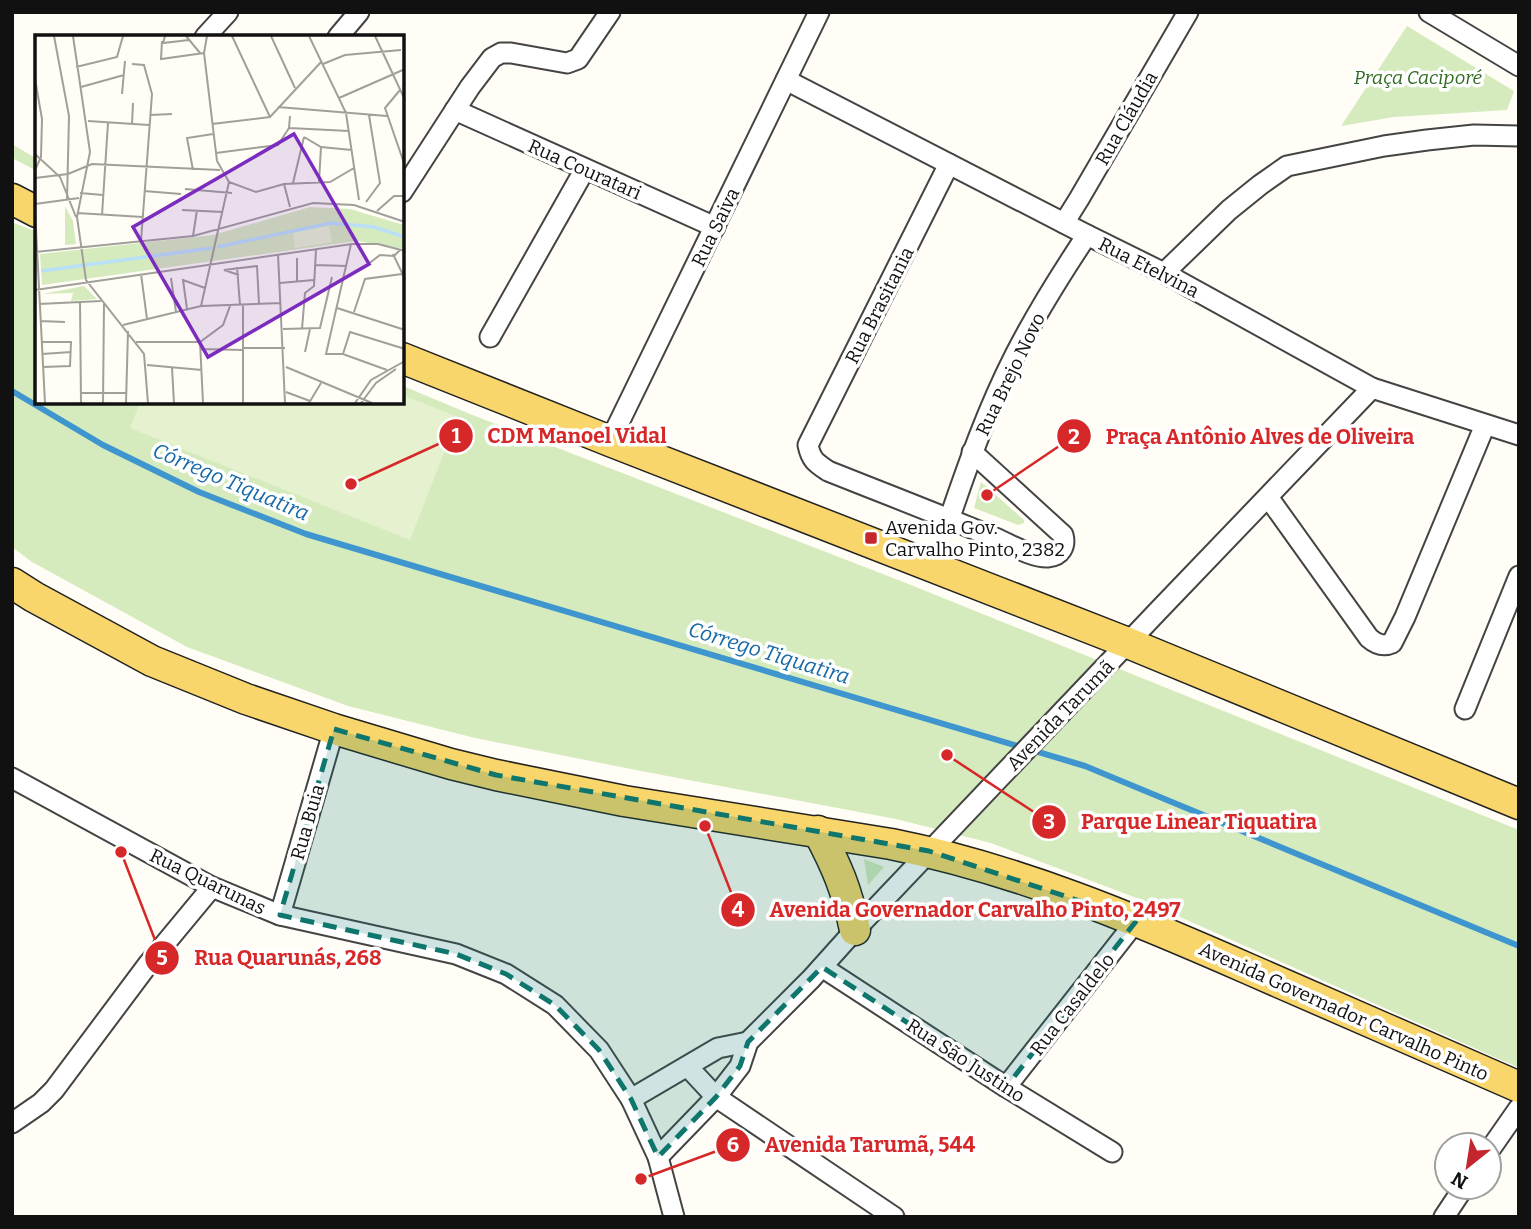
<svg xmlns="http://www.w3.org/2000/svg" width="1531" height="1229" font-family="Bitter,serif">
  <rect width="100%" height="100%" fill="#fffdf5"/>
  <g fill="#d5ebbd">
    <path d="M1407,26L1514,91L1507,110L1394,117L1341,126Z"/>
    <path d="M12,144L37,159V171L12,158Z"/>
    <path d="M12,222L37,232V402H402L403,386L470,414L906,583L1519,830V1068L1142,900L991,843L896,819L646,772L475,738L348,706L187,647L32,562L12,547Z"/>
    <path d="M981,482L1024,520V523L1018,525L974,508Z"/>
    <path d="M864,859L884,867L868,885Z"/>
  </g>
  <path fill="#e6f2cf" d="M403,395L458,417L410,540L130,428L140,403L402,402Z"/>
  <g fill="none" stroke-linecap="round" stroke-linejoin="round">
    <path stroke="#3f96cf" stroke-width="6" d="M12,391L103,445L199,492L306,534L1085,766L1519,946"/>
    <defs>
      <g id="street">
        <path d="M1429,12L1519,66"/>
        <path d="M205,37L228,12"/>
        <path d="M338,37L359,12"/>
        <path d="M786,80L1087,235L1164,273L1372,388L1519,435"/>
        <path d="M455,110L715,227"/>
        <path d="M949,164L808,445C811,460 816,463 828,471C883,493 938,514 993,537C1008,543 1032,558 1048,557C1061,556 1066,546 1063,535L972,452"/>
        <path d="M402,192L470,87L492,58L501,53H511L567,63L578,59L610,12"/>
        <path d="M1064,223L1079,199L1188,12"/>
        <path d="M1164,273L1229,210L1260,185L1287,166L1384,146L1427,140L1474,135L1519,136"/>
        <path d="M490,337L585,169"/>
        <path d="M610,441L819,12"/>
        <path d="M1268,497L1369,638C1376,644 1383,647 1392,643L1405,617L1485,425"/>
        <path d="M949,520C968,464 988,408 1015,355C1036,314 1061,274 1087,235"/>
        <path d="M1465,709L1519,576"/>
        <path d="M12,778L212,887L280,915L456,954L506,974L555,1005L599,1050L631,1099L658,1157L674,1217"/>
        <path d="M280,915L334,729"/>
        <path d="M822,967L1006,1087L1112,1152"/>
        <path d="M688,1067L716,1097L894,1217"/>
        <path d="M1006,1087L1137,920"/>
        <path d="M631,1099L718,1048L748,1042"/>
        <path d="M12,1123L41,1103L54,1090L149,963L212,887"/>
        <path d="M1489,1151L1519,1108"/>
        <path d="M658,1157L716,1097L740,1066L748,1042L811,979L855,930L1159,610L1372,388"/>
        <path d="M1444,1217L1464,1187"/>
      </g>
      <g id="primary">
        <path d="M12,199L37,212"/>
        <path d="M402,358L610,441L1128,643L1519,804"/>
        <path d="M12,583L34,597L152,661L246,699L334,729L451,764L496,775L624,801L891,844C1017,869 1135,919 1251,970C1340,1009 1430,1048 1519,1087"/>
        <path d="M818,831C837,867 847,890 855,930"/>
      </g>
    </defs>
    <use href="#street" stroke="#444" stroke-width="23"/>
    <use href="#primary" stroke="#222" stroke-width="33"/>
    <use href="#street" stroke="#fff" stroke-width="19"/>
    <use href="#primary" stroke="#f9d66b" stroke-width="30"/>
  </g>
  <path fill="#0f766e" fill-opacity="0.2" stroke="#0f766e" stroke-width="5" stroke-dasharray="14 9" stroke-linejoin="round" d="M334,729L496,775L929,851L1137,920L1006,1087L822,967L748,1042L740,1066L716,1097L658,1157L631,1099L599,1050L555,1005L506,974L456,954L280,915Z"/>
  <rect fill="#c4262e" stroke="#fff" stroke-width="2.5" x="864" y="531" width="14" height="14" rx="3.5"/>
  <g text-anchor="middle" stroke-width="7" stroke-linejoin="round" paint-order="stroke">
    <g font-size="19" font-style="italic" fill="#2f6b1f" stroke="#fff">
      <text x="1418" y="84">Praça Caciporé</text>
    </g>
    <g font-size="19" fill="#111" stroke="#fff">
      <text transform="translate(1126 118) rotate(-60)" y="7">Rua Cláudia</text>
      <text transform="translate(585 169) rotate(24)" y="7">Rua Couratari</text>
      <text transform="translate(715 227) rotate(-64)" y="7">Rua Saiva</text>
      <text transform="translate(1149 267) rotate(27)" y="7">Rua Etelvina</text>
      <text transform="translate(879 305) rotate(-63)" y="7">Rua Brasitania</text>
      <text transform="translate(1010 374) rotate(-64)" y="7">Rua Brejo Novo</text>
      <text transform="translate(1060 715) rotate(-46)" y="7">Avenida Tarumã</text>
      <text transform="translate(307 822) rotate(-74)" y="7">Rua Buia</text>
      <text transform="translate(208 881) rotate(26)" y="7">Rua Quarunas</text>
      <text transform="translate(1072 1004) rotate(-52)" y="7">Rua Casaldelo</text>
      <text transform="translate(1344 1011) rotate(24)" y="7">Avenida Governador Carvalho Pinto</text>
      <text transform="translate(966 1060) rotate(33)" y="7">Rua São Justino</text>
    </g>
    <g font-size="19" fill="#111" stroke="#fff" text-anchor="start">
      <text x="885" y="534">Avenida Gov.<tspan x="885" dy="22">Carvalho Pinto, 2382</tspan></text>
    </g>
    <g font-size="21" font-style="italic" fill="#1768a6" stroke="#fff">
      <text transform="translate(231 482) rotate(23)" y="7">Córrego Tiquatira</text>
      <text transform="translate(769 653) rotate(17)" y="7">Córrego Tiquatira</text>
    </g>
  </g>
  <g transform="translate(35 35)">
    <rect width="369" height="369" fill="#fffdf5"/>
    <path d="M30,171L38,186L41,209L30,210ZM275,172L315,174L369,190V214L322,206L7,250L5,219L178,200ZM49,251L62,264L36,266L38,258L7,259Z" fill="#d5ebbd"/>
    <path d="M294,191L297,207L260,213L258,197Z" fill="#e6f2cf"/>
    <path fill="none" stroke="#b9e0f7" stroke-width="3.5" d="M182,212L296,188L339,192L370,202M6,236L177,213"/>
    <path fill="none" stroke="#a09f9a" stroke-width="2" d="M19,1L34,81L32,166M38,1L55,117L42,182L51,245L109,319L113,368M130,1L128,8L154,5M151,1L165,18M172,1L169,18L182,126L194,147L221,157L249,149L295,147L319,133M197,1L235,82M236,1L260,53M274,1L311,78L324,165M340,1L370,65M127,6L126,24L169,18M97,29L109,30L117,59L106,206M288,29L310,20L366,15M41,32L82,22L88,1M0,44L7,84L6,122L0,135M46,52L89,40M365,55L350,73L370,131M87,59L90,26M304,63L370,34M243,72L352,81M115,80L137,79M53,86L114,90M97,89L98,68M177,89L235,82L287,26M254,93L314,96M269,102L286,112L317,115M181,118L243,110L254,93L255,81M0,119L25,142L41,182M158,135L152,103L178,99M0,143L33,139L57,129L185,135M284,147L286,112M258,148L269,102M249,149L255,172M150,154L197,158M109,156L146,159M45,158L68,160M331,167L345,148L334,80M0,169L44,163M0,175L10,368M147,175L188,177M342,176L359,161H370M42,178L108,182M67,180L73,88M158,201L162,175M316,209L291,319H308L352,335M0,217L158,201L278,168L319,170L370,187M243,219L250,368M358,219L370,244M262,223V247M280,230L312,231M332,230L345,220L359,221L365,215M202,232L205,270M106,239L112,284M204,240L189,235L222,231L224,269M136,243L141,277M245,248L279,245M0,255L317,209H343L370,216M45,267L46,368M4,269L66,266M166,271L194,147M302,273L370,295M152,274L148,245L170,253M319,277L330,244L367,239M5,286L30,287M88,290L166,271L246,268M248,294L285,293L297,242M267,294L270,258L279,251L281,215M6,307H36L35,331L8,332M101,307H165L188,290L195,271M165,307L168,368M208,313H250M166,314L208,315M270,317L275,294M7,319L36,317M308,319L315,297L370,314M112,330L167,335M251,332L337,368M137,333L139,368M251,357L275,366M46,358H91M68,368L69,269M91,368L93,296M208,368V270M274,368L286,348M320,368L336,345L370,326M326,368L341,348L361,334"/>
    <path fill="#7b2cbf" fill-opacity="0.15" stroke="#7b2cbf" stroke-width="3.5" d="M259,99L334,229L173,322L98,192Z"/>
    <rect width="369" height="369" fill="none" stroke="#111" stroke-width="3.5"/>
  </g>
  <path fill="none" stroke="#d62828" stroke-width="2.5" d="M351 484L456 436M987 495L1074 436M947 755L1049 822M705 826L738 910M121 852L162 958M641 1179L733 1145"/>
  <g fill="#d62828" stroke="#fff" stroke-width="2.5">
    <circle cx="351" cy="484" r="7"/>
    <circle cx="987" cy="495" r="7"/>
    <circle cx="947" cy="755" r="7"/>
    <circle cx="705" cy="826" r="7"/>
    <circle cx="121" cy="852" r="7"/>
    <circle cx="641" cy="1179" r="7"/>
    <circle cx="456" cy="436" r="18"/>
    <circle cx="1074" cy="436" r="18"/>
    <circle cx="1049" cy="822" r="18"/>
    <circle cx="738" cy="910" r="18"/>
    <circle cx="162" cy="958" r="18"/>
    <circle cx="733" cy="1145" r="18"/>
  </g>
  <g font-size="21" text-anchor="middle" font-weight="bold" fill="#fff">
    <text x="456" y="443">1</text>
    <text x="1074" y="444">2</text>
    <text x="1049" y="829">3</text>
    <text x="738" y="917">4</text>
    <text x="162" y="965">5</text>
    <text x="733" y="1152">6</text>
  </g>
  <g font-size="21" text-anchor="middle" font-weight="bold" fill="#d62828" stroke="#fff" stroke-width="7" stroke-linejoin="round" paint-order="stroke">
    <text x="577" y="443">CDM Manoel Vidal</text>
    <text x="1260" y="444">Praça Antônio Alves de Oliveira</text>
    <text x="1199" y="829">Parque Linear Tiquatira</text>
    <text x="975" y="917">Avenida Governador Carvalho Pinto, 2497</text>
    <text x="288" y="965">Rua Quarunás, 268</text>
    <text x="870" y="1152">Avenida Tarumã, 544</text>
  </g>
  <rect width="1531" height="1229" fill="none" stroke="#111111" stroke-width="28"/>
  <g transform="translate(1468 1166) rotate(210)"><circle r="33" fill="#ffffff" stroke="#a0a0a0" stroke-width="2"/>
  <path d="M0-5L12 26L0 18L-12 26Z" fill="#c4262e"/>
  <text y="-10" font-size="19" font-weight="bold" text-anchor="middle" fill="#111111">N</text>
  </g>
</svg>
